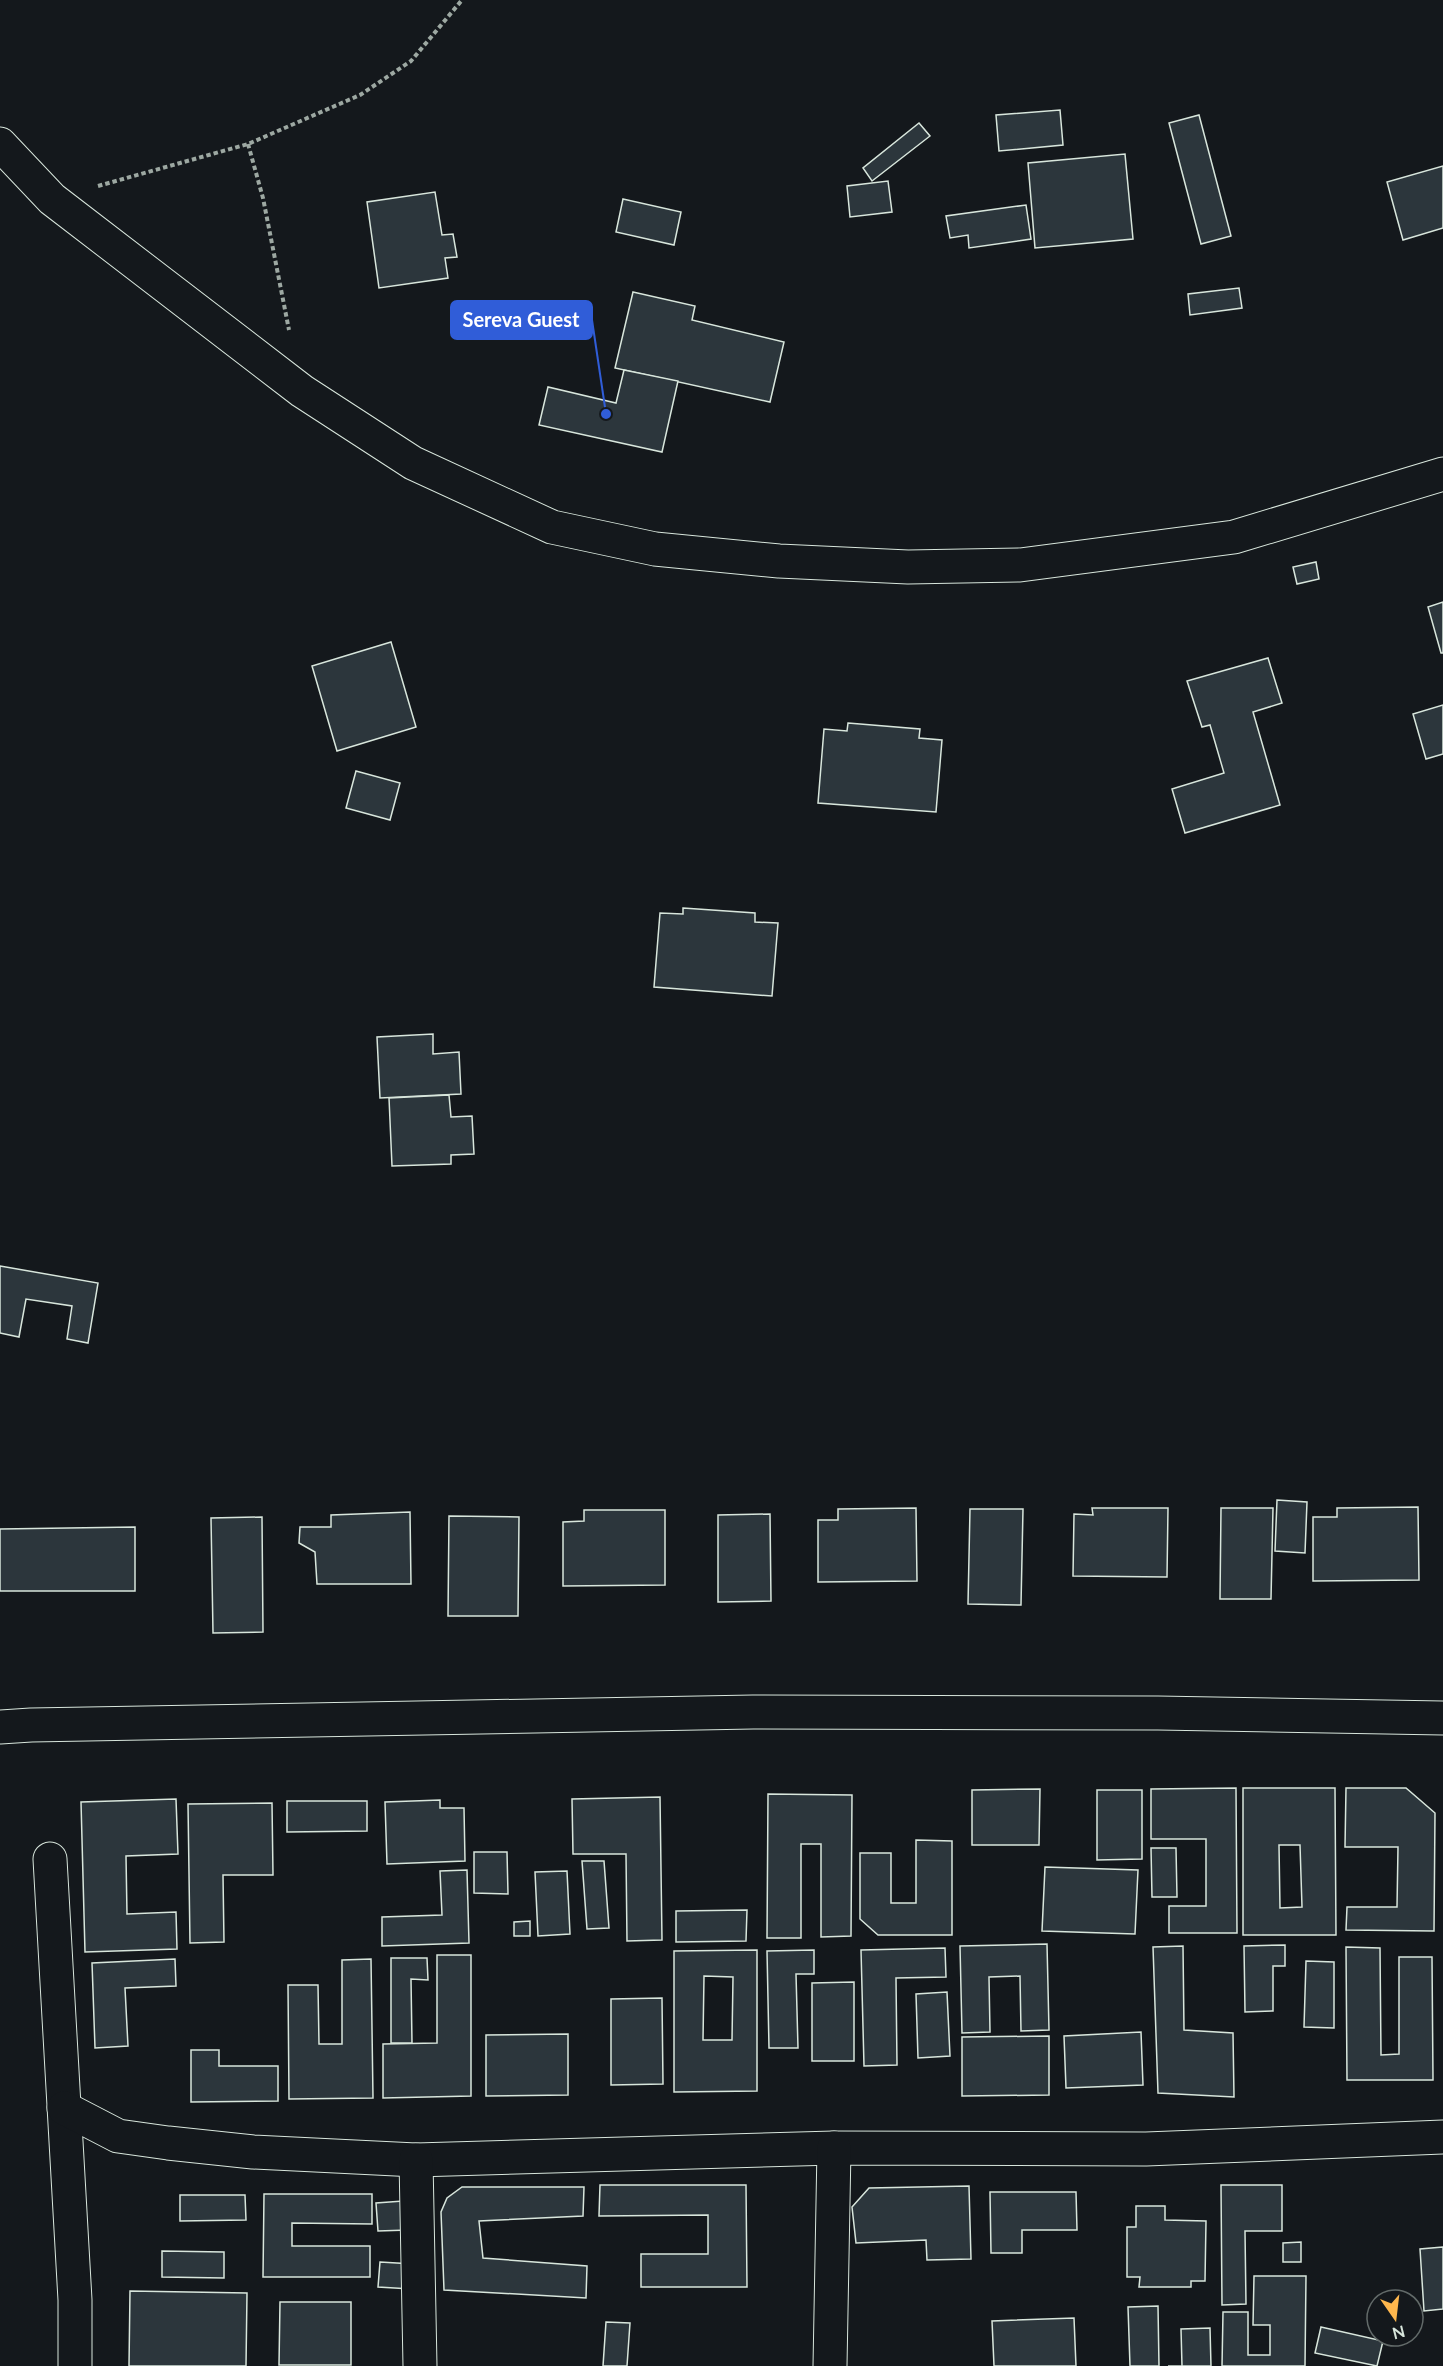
<svg xmlns="http://www.w3.org/2000/svg" width="1443" height="2366" font-family="Lato,sans-serif">
  <rect width="100%" height="100%" fill="#14181c"/>
  <g fill="#2c363c" stroke="#d8e6dc" stroke-width="1.5" fill-rule="evenodd">
    <path d="M1060,110L1063,145L999,151L996,115Z"/>
    <path d="M1199,115L1231,236L1201,244L1169,123Z"/>
    <path d="M919,123L930,136L872,181L863,168Z"/>
    <path d="M1125,154L1133,239L1035,248L1028,163Z"/>
    <path d="M1443,166V228L1403,240L1387,182Z"/>
    <path d="M888,181L892,212L850,217L847,186Z"/>
    <path d="M435,192L442,235L453,234L457,257L445,258L448,278L379,288L367,202Z"/>
    <path d="M623,199L681,212L674,245L616,232Z"/>
    <path d="M1026,205L1031,239L969,248L968,235L950,238L946,216Z"/>
    <path d="M1239,288L1242,308L1190,315L1188,294Z"/>
    <path d="M633,292L695,306L692,320L784,342L770,402L615,368Z"/>
    <path d="M624,370L678,381L662,452L539,425L548,387L616,403Z"/>
    <path d="M1316,562L1319,579L1297,584L1293,567Z"/>
    <path d="M1443,602V653H1441L1428,607Z"/>
    <path d="M391,642L416,727L337,751L312,666Z"/>
    <path d="M1268,658L1282,703L1253,712L1280,805L1185,833L1172,789L1224,773L1210,725L1202,727L1187,681Z"/>
    <path d="M1443,705V754L1426,759L1413,714Z"/>
    <path d="M848,723L920,729L919,738L942,740L936,812L818,803L824,729L847,731Z"/>
    <path d="M356,771L400,783L390,820L346,808Z"/>
    <path d="M683,908L755,913V922L778,923L772,996L654,987L660,913L683,914Z"/>
    <path d="M433,1034V1054L459,1052L461,1094L380,1098L377,1037Z"/>
    <path d="M449,1095L451,1117L472,1116L474,1154L451,1155V1164L392,1166L389,1098Z"/>
    <path d="M0,1266L98,1283L88,1343L67,1339L72,1306L26,1299L19,1337L0,1333Z"/>
    <path d="M1277,1500L1307,1502L1305,1553L1275,1551Z"/>
    <path d="M1418,1507L1419,1580L1313,1581V1517H1337V1508Z"/>
    <path d="M916,1508L917,1581L818,1582V1520H838V1509Z"/>
    <path d="M1092,1508H1168L1167,1577L1073,1576L1074,1514L1093,1515Z"/>
    <path d="M1221,1508H1273L1271,1599H1220Z"/>
    <path d="M970,1509H1023L1021,1605L968,1604Z"/>
    <path d="M584,1510H665V1585L563,1586V1522L584,1521Z"/>
    <path d="M410,1512L411,1584H317L315,1552L299,1543L300,1527H331V1515Z"/>
    <path d="M770,1514L771,1601L718,1602V1515Z"/>
    <path d="M449,1516L519,1517L518,1616H448Z"/>
    <path d="M262,1517L263,1632L213,1633L211,1518Z"/>
    <path d="M135,1527V1591H0V1529Z"/>
    <path d="M1236,1788L1237,1933H1169V1906H1206V1839H1151V1789Z"/>
    <path d="M1243,1788H1335L1336,1935H1243ZM1279,1845H1300L1302,1907L1280,1908Z"/>
    <path d="M1346,1788H1406L1435,1813L1434,1931L1346,1930L1347,1907H1397L1398,1847H1345Z"/>
    <path d="M1040,1789L1039,1845H972V1790Z"/>
    <path d="M1097,1790H1142V1859L1097,1860Z"/>
    <path d="M768,1794L852,1795L851,1936L821,1937V1844H801V1938H767Z"/>
    <path d="M660,1797L662,1940L627,1941L626,1854H573L572,1799Z"/>
    <path d="M176,1799L178,1854L126,1856L127,1914L176,1912L177,1949L85,1952L81,1802Z"/>
    <path d="M440,1800V1808H464L465,1861L387,1864L385,1802Z"/>
    <path d="M287,1801H367V1831L287,1832Z"/>
    <path d="M272,1803L273,1875H223L224,1942L190,1943L188,1804Z"/>
    <path d="M916,1840L952,1841V1935H878L860,1919V1853H891V1903H916Z"/>
    <path d="M1151,1848H1176L1177,1897H1152Z"/>
    <path d="M474,1852H507L508,1894L474,1893Z"/>
    <path d="M582,1861H604L609,1928L587,1929Z"/>
    <path d="M1045,1867L1138,1870L1135,1934L1042,1931Z"/>
    <path d="M467,1870L469,1943L382,1946V1917L442,1915L440,1871Z"/>
    <path d="M567,1871L570,1934L538,1936L535,1872Z"/>
    <path d="M747,1910L746,1941L676,1942V1911Z"/>
    <path d="M530,1921V1936H514V1922Z"/>
    <path d="M1047,1944L1049,2030L1021,2031L1020,1976L989,1977L990,2032L962,2033L960,1946Z"/>
    <path d="M1285,1945V1966H1273V2011L1245,2012L1244,1946Z"/>
    <path d="M1183,1946L1184,2030L1233,2033L1234,2097L1158,2093L1153,1947Z"/>
    <path d="M1346,1947L1380,1948L1381,2055L1399,2054V1957H1432L1433,2080H1347Z"/>
    <path d="M945,1948L946,1977L896,1978L897,2065L864,2066L861,1950Z"/>
    <path d="M757,1950V2091L674,2092V1951ZM704,1976L733,1977L732,2040H703Z"/>
    <path d="M814,1950V1974H796L798,2048H769L767,1951Z"/>
    <path d="M437,1955H471V2096L383,2098V2044L437,2043Z"/>
    <path d="M391,1958H427L428,1980L411,1979L412,2043H391Z"/>
    <path d="M175,1959L176,1986L125,1988L128,2046L95,2048L92,1963Z"/>
    <path d="M371,1959L373,2098L289,2099L288,1985H318L319,2044H342V1960Z"/>
    <path d="M1306,1961L1334,1962V2028L1304,2027Z"/>
    <path d="M854,1982V2061H812V1983Z"/>
    <path d="M947,1992L950,2056L918,2058L916,1994Z"/>
    <path d="M662,1998L663,2084L611,2085V1999Z"/>
    <path d="M1141,2032L1143,2085L1066,2088L1064,2036Z"/>
    <path d="M568,2034V2095L486,2096V2035Z"/>
    <path d="M1049,2036V2095L962,2096V2037Z"/>
    <path d="M191,2050H219V2066H278V2101L191,2102Z"/>
    <path d="M600,2185H746L747,2287H641V2254H708V2215L599,2216Z"/>
    <path d="M1221,2185H1282V2231H1245L1246,2304L1222,2305Z"/>
    <path d="M969,2186L971,2259L927,2260L926,2240L856,2243L852,2207L869,2188Z"/>
    <path d="M462,2187H584L583,2216L479,2221L483,2258L587,2266L586,2298L444,2290L441,2212L447,2198Z"/>
    <path d="M990,2192H1076L1077,2230H1022V2253H991Z"/>
    <path d="M264,2194H372V2224L292,2223V2246H370V2277H263Z"/>
    <path d="M180,2195H245L246,2220L180,2221Z"/>
    <path d="M403,2201L408,2230L378,2231L376,2203Z"/>
    <path d="M1136,2206H1165V2220L1206,2221L1205,2281H1191V2287H1139L1140,2277H1127V2227H1136Z"/>
    <path d="M1301,2242V2262H1283V2243Z"/>
    <path d="M1443,2247V2309L1424,2311L1420,2249Z"/>
    <path d="M162,2251L224,2252V2278L162,2277Z"/>
    <path d="M380,2262L413,2264L411,2289L378,2287Z"/>
    <path d="M1254,2276H1306L1305,2366H1222L1223,2312H1248V2355H1270V2325H1253Z"/>
    <path d="M130,2291L247,2293L246,2366H129Z"/>
    <path d="M280,2302H351V2365H279Z"/>
    <path d="M1158,2306L1159,2366H1130L1128,2307Z"/>
    <path d="M1074,2318L1076,2366H994L992,2321Z"/>
    <path d="M606,2322L630,2323L627,2366H603Z"/>
    <path d="M1321,2327L1383,2341L1377,2366L1315,2353Z"/>
    <path d="M1210,2328L1211,2366H1168H1182L1181,2329Z"/>
  </g>
  <g fill="none" stroke-linecap="round" stroke-linejoin="round">
    <defs>
      <g id="minor">
        <path d="M0,1727L31,1725L753,1712L1158,1713L1443,1718"/>
        <path d="M50,1859L75,2300V2366"/>
        <path d="M64,2108L118,2136L168,2143L253,2152L416,2160L834,2148L1146,2149L1443,2137"/>
        <path d="M416,2160L420,2366"/>
        <path d="M830,2366L834,2148"/>
      </g>
      <path id="tertiary" d="M0,144L52,199L302,391L413,463L552,527L655,549L779,561L908,567L1020,565L1234,537L1443,474"/>
    </defs>
    <use href="#minor" stroke="#d8e6dc" stroke-width="35"/>
    <use href="#tertiary" stroke="#d8e6dc" stroke-width="35"/>
    <g stroke="#9da8a2" stroke-width="4" stroke-dasharray="4.5 3" stroke-linecap="butt">
      <path d="M248,144L263,198L289,330"/>
      <path d="M98,186L248,144L360,95L411,61L462,0"/>
    </g>
    <use href="#minor" stroke="#14181c" stroke-width="33"/>
    <use href="#tertiary" stroke="#14181c" stroke-width="33"/>
  </g>
  <path fill="none" stroke="#305dd8" stroke-width="2" d="M606 414L592 320"/>
  <circle fill="#305dd8" stroke="#14181c" stroke-width="2" cx="606" cy="414" r="6"/>
  <rect fill="#305dd8" stroke="#305dd8" stroke-width="2" x="451" y="301" width="141" height="38" rx="6"/>
  <g font-size="20" text-anchor="middle" font-weight="bold" fill="#fff">
    <text x="521" y="327">Sereva Guest</text>
  </g>
  <g transform="translate(1395 2318) rotate(166)"><circle r="28" fill="#14181c" stroke="#626a69" stroke-width="1.5"/>
  <path d="M0-4.5L10 22L0 15L-10 22Z" fill="#ffb74d"/>
  <text y="-9" font-size="16" font-weight="bold" text-anchor="middle" fill="#d8e6dc">N</text>
  </g>
</svg>
